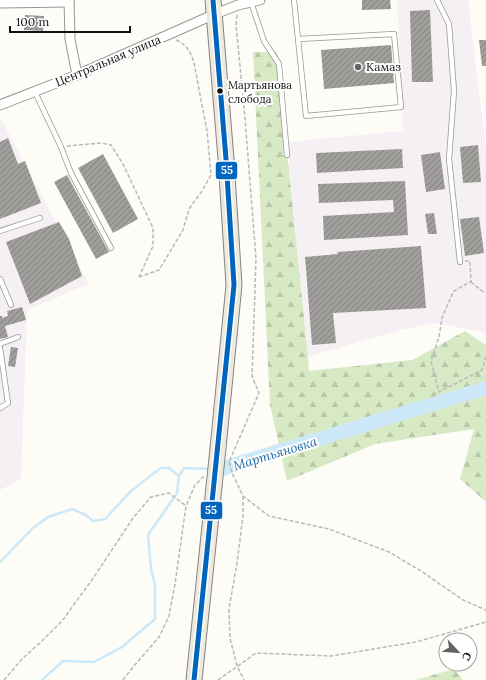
<svg xmlns="http://www.w3.org/2000/svg" width="486" height="680" font-family="Lora,serif">
  <defs>
    <pattern id="forest-firs" width="22" height="20" patternUnits="userSpaceOnUse"><rect width="22" height="20" fill="#d8eac5"/><path d="M5 1l3.5 6h-7zM16 11l3.5 6h-7z" fill="#b8c8a8"/></pattern>
    <pattern id="building-hatch" width="6" height="6" patternUnits="userSpaceOnUse"><rect width="6" height="6" fill="#a19f9c"/><path d="M-1 1l2-2M0 6l6-6M5 7l2-2" fill="none" stroke="#82807e"/></pattern>
  </defs>
  <rect width="100%" height="100%" fill="#fdfcf7"/>
  <g fill="#f5f0f3">
    <path d="M397,0H468L486,150V333L436,323L401,330L308,357L287,142L403,131L398,15Z"/>
    <path d="M0,121H2L89,284L27,310L21,479L0,490Z"/>
  </g>
  <g fill="url(#forest-firs)">
    <path d="M253,52H277L308,357L309,371L412,360L465,331L486,345V502L460,479L474,429L375,444L287,481L270,405Z"/>
    <path d="M454,669L463,680H415Z"/>
  </g>
  <g fill="none" stroke-linecap="round" stroke-linejoin="round">
    <g stroke="#cde8f7" stroke-width="2.5">
      <path d="M0,562L32,529L48,517L72,509L86,515L93,521L105,519L131,491L154,473L161,468H169L179,476"/>
      <path d="M42,680L63,661L94,662L122,647L155,619V585L151,569L148,535L177,493L179,476L184,468L211,469"/>
    </g>
    <path stroke="#cde8f7" stroke-width="14" d="M224,469L230,466L486,388"/>
  </g>
  <g fill="url(#building-hatch)">
    <path d="M362,0H390L391,9L362,10Z"/>
    <path d="M430,10L433,82H412L410,11Z"/>
    <path d="M25,15L44,16L43,31L24,30Z"/>
    <path d="M479,40H486V66H482Z"/>
    <path d="M391,45L394,83L324,89L321,50Z"/>
    <path d="M8,138L18,164L25,161L41,203L0,219V142Z"/>
    <path d="M478,145L481,182L463,183L460,147Z"/>
    <path d="M402,149L403,168L317,173L316,153Z"/>
    <path d="M440,152L445,189L426,192L421,155Z"/>
    <path d="M103,154L138,219L113,233L78,168Z"/>
    <path d="M67,175L109,252L96,259L54,182Z"/>
    <path d="M405,181L408,235L324,240L323,216L394,212L393,200L319,203L318,184Z"/>
    <path d="M434,213L437,234H428L425,214Z"/>
    <path d="M479,217L484,253L465,256L460,219Z"/>
    <path d="M59,222L69,239L82,276L30,304L6,242Z"/>
    <path d="M421,246L426,308L333,313L336,343L312,345L305,257L338,254L337,252Z"/>
    <path d="M22,307L26,320L5,326L8,337L0,339V316H2V318L8,316L7,311Z"/>
    <path d="M11,347L18,348L15,367L8,366Z"/>
  </g>
  <g fill="none" stroke-linecap="round" stroke-linejoin="round">
    <defs>
      <g id="lane">
        <path d="M294,0C298,39 302,78 306,116L401,107L394,34L298,39"/>
        <path d="M437,0L449,24L454,91L449,159L460,262"/>
        <path d="M251,2L264,41L279,64L287,155"/>
        <path d="M35,92L61,147L71,173L111,248"/>
        <path d="M0,231L40,218"/>
        <path d="M0,279L11,305"/>
        <path d="M0,344L18,337"/>
        <path d="M0,348L8,403L0,408"/>
      </g>
      <g id="street">
        <path d="M69,0L70,39L77,75"/>
        <path d="M0,3L69,2"/>
        <path d="M0,105L77,75L215,14L238,5L260,0"/>
      </g>
      <g id="primary">
        <path d="M213,0L226,159L234,285L218,448"/>
        <path d="M194,680L214,487"/>
      </g>
    </defs>
    <use href="#lane" stroke="#979795" stroke-width="6"/>
    <use href="#street" stroke="#979795" stroke-width="11"/>
    <use href="#primary" stroke="#858482" stroke-width="17"/>
    <g stroke="#b9b9b8" stroke-width="1.5" stroke-dasharray="4 2" stroke-linecap="butt">
      <path d="M237,15L236,25L245,118L256,259L252,376L259,393L229,462L233,475L243,496L269,516L329,529L389,552L421,571L463,600L486,610"/>
      <path d="M67,146L101,143L111,145L123,164L153,228V246L139,277"/>
      <path d="M465,261H470L471,282L462,286L453,292L442,318L439,337L431,361L439,392L482,370L486,356"/>
      <path d="M139,277L159,270L183,230L189,209L202,191L211,175L207,131L194,63C191,53 187,44 176,40"/>
      <path d="M471,282L482,291L486,292"/>
      <path d="M243,496V516L237,563L229,609L230,638L237,666L244,680"/>
      <path d="M4,680L23,658L42,641L62,621L94,577L133,518L151,497L169,493L186,506"/>
      <path d="M123,680L134,666L159,637L169,616L175,584L186,506L195,485L204,476"/>
      <path d="M218,680L256,653L331,656L416,642L486,622"/>
    </g>
    <use href="#lane" stroke="#fffffe" stroke-width="4.5"/>
    <use href="#street" stroke="#fffffe" stroke-width="9"/>
    <use href="#primary" stroke="#ede9dc" stroke-width="15"/>
    <defs>
      <path id="primary-bridge" d="M214,487L218,448"/>
    </defs>
    <use href="#primary-bridge" stroke="#858482" stroke-width="17" stroke-linecap="butt"/>
    <use href="#primary-bridge" stroke="#ede9dc" stroke-width="15"/>
    <defs>
      <path id="bus-1" d="M194,680L234,285L226,159L213,0"/>
    </defs>
    <use href="#bus-1" stroke="#fff" stroke-width="8"/>
    <use href="#bus-1" stroke="#0065bd" stroke-width="5"/>
  </g>
  <circle fill="#646362" stroke="#fff" stroke-width="1.5" cx="358" cy="67" r="4"/>
  <circle fill="#111" stroke="#fff" stroke-width="1.5" cx="220" cy="91" r="3.5"/>
  <g text-anchor="middle" stroke-width="4" stroke-linejoin="round" paint-order="stroke">
    <g font-size="11" fill="#111" stroke="#fff" text-anchor="start">
      <text x="228" y="89">Мартьянова<tspan x="228" dy="14">слобода</tspan></text>
    </g>
    <g font-size="12" fill="#111" stroke="#fff">
      <text transform="translate(108 61) rotate(-23)" y="4">Центральная улица</text>
    </g>
    <g font-size="12" fill="#111" stroke="#fff" text-anchor="start">
      <text x="366" y="71">Камаз</text>
    </g>
    <g font-size="13" font-style="italic" fill="#1768a6" stroke="#fff">
      <text transform="translate(275 453) rotate(-17)" y="5">Мартьяновка</text>
    </g>
  </g>
  <g stroke="#fff" stroke-width="1.5">
    <rect x="215" y="161" width="23" height="19" rx="4" fill="#0065bd"/>
    <rect x="200" y="501" width="23" height="19" rx="4" fill="#0065bd"/>
  </g>
  <g font-size="11" text-anchor="middle" font-weight="bold" fill="#fff">
    <text x="227" y="174">55</text>
    <text x="211" y="514">55</text>
  </g>
  <g transform="translate(458 652) rotate(116)"><circle r="19" fill="#ffffff" stroke="#a0a0a0"/>
  <path d="M0-3L7 15L0 10L-7 15Z" fill="#646362"/>
  <text y="-6" font-size="11" font-weight="bold" text-anchor="middle" fill="#111111">С</text>
  </g>
  <path d="M10 26v6h120v-6" fill="none" stroke="#111111" stroke-width="2"/>
  <text x="16" y="26" font-size="12" fill="#111111" stroke="#ffffff" stroke-width="3" paint-order="stroke">100 m</text>
</svg>
